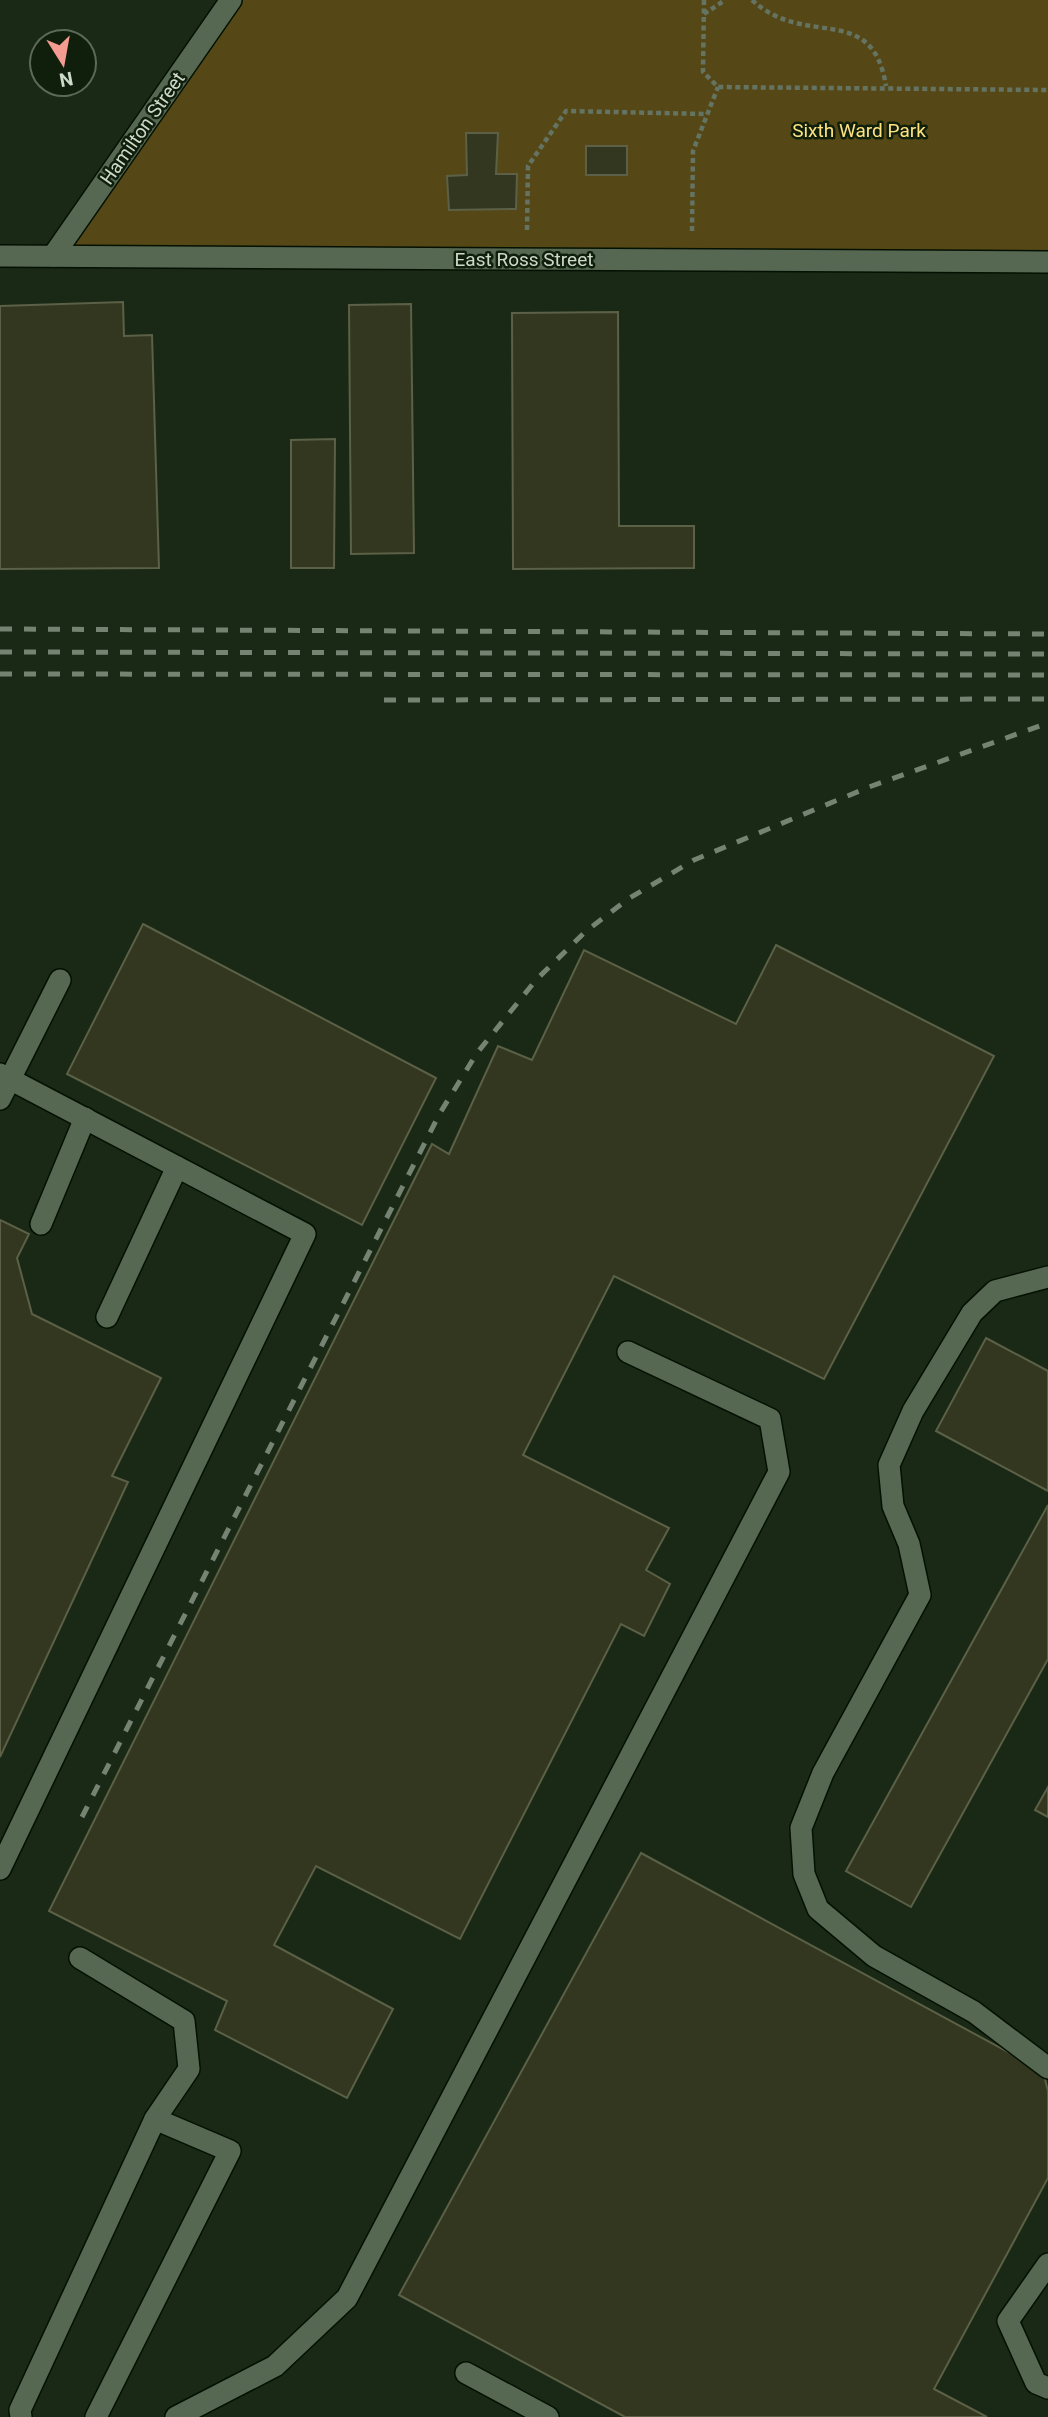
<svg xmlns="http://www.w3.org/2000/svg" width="1048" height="2417" font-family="Roboto,sans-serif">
  <rect width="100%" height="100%" fill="#192916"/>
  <path fill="#554816" d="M231,0H1048V262L53,256Z"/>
  <g fill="#33371f" stroke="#5b6046" stroke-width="2">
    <path d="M466,133H498L496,174H517L516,209L449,210L447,176L467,175Z"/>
    <rect x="586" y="146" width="41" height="29"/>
    <path d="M123,302L124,336L152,335L159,568L0,569V306Z"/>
    <path d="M411,304L414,553L351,554L349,305Z"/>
    <path d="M618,312L619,526H694V568L513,569L512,313Z"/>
    <path d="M335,439L334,568H291V440Z"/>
    <path d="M143,924L436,1078L362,1225L67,1074Z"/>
    <path d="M776,945L994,1056L824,1379L614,1276L523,1455L669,1528L646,1570L670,1584L644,1636L621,1624L460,1939L316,1866L274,1945L393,2009L347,2098L215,2030L227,2001L49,1911L432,1144L449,1154L498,1046L532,1060L584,950L736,1024Z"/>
    <path d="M0,1220L29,1234L17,1258L32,1314L161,1378L112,1476L128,1482L0,1757Z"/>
    <path d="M986,1338L1048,1371V1491L936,1431Z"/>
    <path d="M1048,1505V1659L911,1907L846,1871Z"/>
    <path d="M1048,1787V1817L1035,1810Z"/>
    <path d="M641,1853L1043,2071L1048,2091V2178L934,2389L987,2417H625L399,2295Z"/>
  </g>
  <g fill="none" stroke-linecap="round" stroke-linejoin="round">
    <defs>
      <g id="minor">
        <path d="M0,256L1048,262"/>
        <path d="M53,256L231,0"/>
        <path d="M0,1074L305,1234L0,1869"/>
        <path d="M0,1099L60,980"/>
        <path d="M41,1224L85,1118"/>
        <path d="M1048,1277L995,1291L972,1313L913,1411L889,1465L893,1506L909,1544L920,1595L823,1773L801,1828L804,1874L818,1909L874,1956L974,2012L1048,2068"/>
        <path d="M107,1317L177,1167"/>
        <path d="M80,1958L184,2021L189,2069L155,2119"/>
        <path d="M1048,2264L1008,2321L1036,2383L1048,2388"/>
        <path d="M466,2373L548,2417"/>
        <path d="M21,2417L20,2410L155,2119L230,2151L96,2417"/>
        <path d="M176,2417L275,2366L347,2298L779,1472L770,1419L628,1352"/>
      </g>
    </defs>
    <use href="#minor" stroke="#041102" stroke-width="24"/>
    <g stroke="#657362" stroke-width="4.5" stroke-dasharray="5 3.5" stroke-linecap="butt">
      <path d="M704,0L703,72L718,87L1048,90"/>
      <path d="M752,0C806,50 872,0 886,86"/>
      <path d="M704,14L725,0"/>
      <path d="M527,230L528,166L566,111L707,114"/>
      <path d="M692,231L693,151L718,87"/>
    </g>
    <use href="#minor" stroke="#566852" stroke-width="21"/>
    <g stroke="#768373" stroke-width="5" stroke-dasharray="12 12" stroke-linecap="butt">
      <path d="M0,629L1048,634"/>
      <path d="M0,652L1048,654"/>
      <path d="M0,674L1048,675"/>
      <path d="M384,700L1048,699"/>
      <path d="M82,1817L440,1113L477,1053L536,980L585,932L628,899L694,860L869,787L1048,723"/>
    </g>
  </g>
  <g text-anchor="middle" stroke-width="5" stroke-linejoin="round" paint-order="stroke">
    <g font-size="19" fill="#ced8cb" stroke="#101f0c">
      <text transform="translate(142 128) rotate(-55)" y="7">Hamilton Street</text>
      <text x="524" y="266">East Ross Street</text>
    </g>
    <g font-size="19" fill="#fee280" stroke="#101f0c">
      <text x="859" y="137">Sixth Ward Park</text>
    </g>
  </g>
  <g transform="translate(63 63) rotate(169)"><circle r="33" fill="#101f0c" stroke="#5c6958" stroke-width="2"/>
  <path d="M0-5L12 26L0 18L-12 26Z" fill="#f59c92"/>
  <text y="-10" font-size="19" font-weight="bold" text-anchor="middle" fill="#ced8cb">N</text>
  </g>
</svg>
